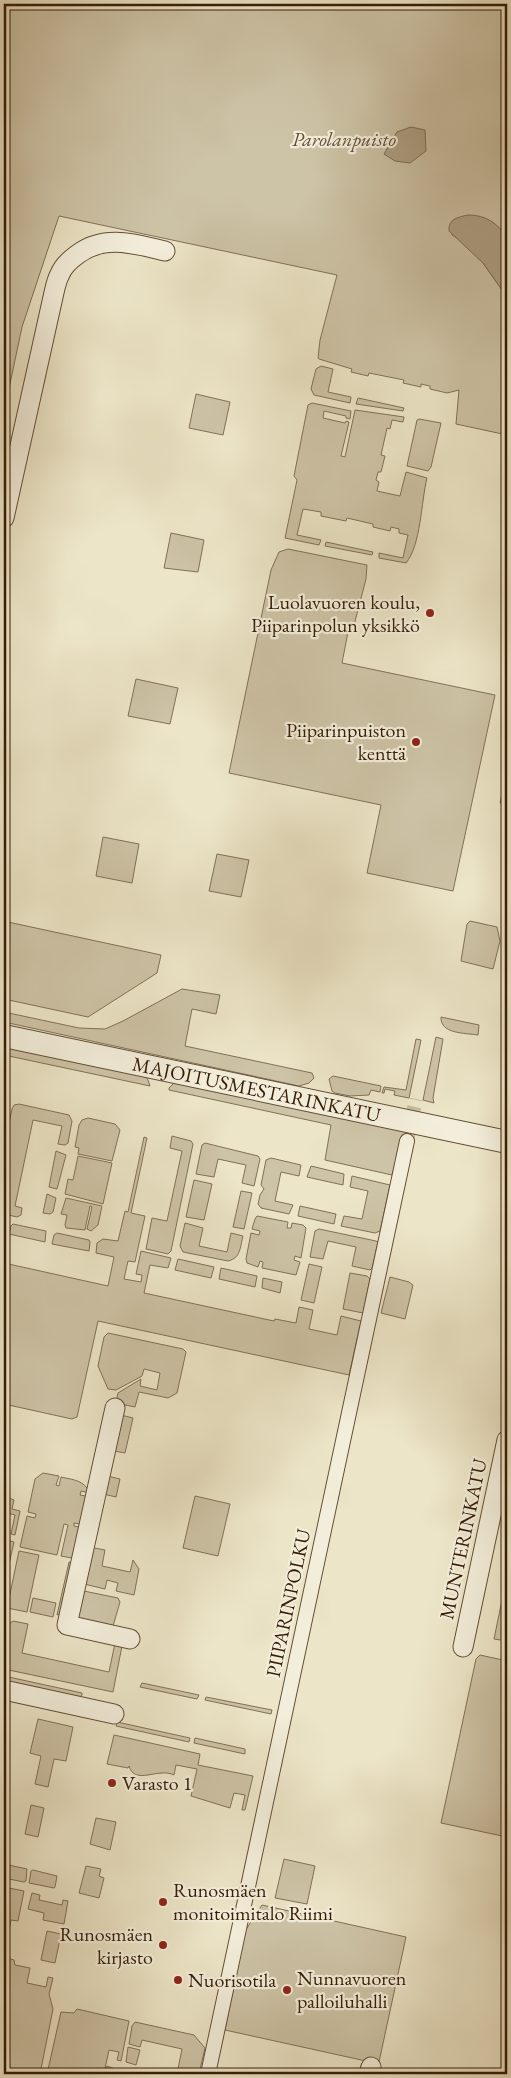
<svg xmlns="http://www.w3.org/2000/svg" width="511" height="2078" font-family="'EB Garamond',serif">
  <rect width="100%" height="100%" fill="#ece5c7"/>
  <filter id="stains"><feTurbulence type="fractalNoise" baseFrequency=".004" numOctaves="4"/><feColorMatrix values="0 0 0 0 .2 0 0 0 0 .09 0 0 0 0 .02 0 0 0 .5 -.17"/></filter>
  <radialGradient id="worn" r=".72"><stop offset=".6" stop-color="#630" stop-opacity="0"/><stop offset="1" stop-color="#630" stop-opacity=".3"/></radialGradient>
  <g fill="#cdc3a6" stroke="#827056">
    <path d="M4,4H507V237C494,220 473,210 452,221V235L462,241L483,263L507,297V435L456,424L459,390L447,393L430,389V386L421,384V387L403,383L404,380L369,373L368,376L351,372L352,369L319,359L318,358L320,340L337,275L59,216L22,327L4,412Z"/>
    <path d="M321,366L333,369L328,392L351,397L350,403L314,395L311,389L316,369Z"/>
    <path d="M196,394L230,402L223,435L189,428Z"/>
    <path d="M358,398L404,408L403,411L356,404Z"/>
    <path d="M312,403L351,411L350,419L346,418V416L324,411L323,418L345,423L346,421L349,422L341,456L345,457L355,410L404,417L403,422L392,420L390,429L387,428L381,455L385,456L381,472H378L376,480L379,482L377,491L400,496L406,472L427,478C421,502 421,545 406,563L379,558V553L403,558L408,535L399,533V529L391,527L390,531L373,527V524L347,518L346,521L321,516V512L303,509L297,535L321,540L319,545L285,538L297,480L294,476L308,405Z"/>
    <path d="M419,419L441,423L431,467L428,471L407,466L417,420Z"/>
    <path d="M171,533L204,540L198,572L164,568Z"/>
    <path d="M326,542L373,552L372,555L325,546Z"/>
    <path d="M288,549L367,565L366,579L353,629L348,632L342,663L495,695L453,891L367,873L381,805L229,773L271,570L279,552Z"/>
    <path d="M136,679L178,688L170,724L128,716Z"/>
    <path d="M505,781L507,782V805L500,803Z"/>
    <path d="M103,837L139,844L132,883L96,876Z"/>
    <path d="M217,854L249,860L241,897L209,891Z"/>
    <path d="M470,921L497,927L500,941L493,969L461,961L467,924Z"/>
    <path d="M8,922L161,955L157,973L88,1017L4,999V943Z"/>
    <path d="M182,989L220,995L216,1014L192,1009L185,1046L312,1073L314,1078L309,1083L299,1086L4,1022V1012L79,1028L105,1029L123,1021Z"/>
    <path d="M441,1017L479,1025L478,1035C465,1033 440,1034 441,1017Z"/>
    <path d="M436,1037L443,1039L433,1098L434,1103L423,1100Z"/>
    <path d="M416,1039L421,1040L409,1098L394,1095L395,1091L385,1089L384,1093H382L384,1087L406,1090Z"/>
    <path d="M4,1045L145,1075L148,1080L150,1086L4,1055Z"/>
    <path d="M333,1076L381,1086L380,1092L371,1090L369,1095L350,1096L335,1093L332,1091L329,1079Z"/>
    <path d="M175,1082L404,1131L392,1175L325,1160L331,1125L169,1090V1088Z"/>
    <path d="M19,1104L69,1115L72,1121L68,1143L65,1145L58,1144L62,1126L33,1120L15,1206L22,1208L21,1215L17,1217L4,1214V1147L12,1109L14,1105Z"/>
    <path d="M88,1118L115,1124L120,1130L112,1161L78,1154L79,1148L75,1147L79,1125L82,1120Z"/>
    <path d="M172,1136L191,1141L193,1144L171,1251L168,1254L146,1249L152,1218L167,1221L182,1151L170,1148Z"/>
    <path d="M144,1137L147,1138L131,1213L145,1216L135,1262L128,1261L124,1279L141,1282L142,1275L136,1274L141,1251L171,1258L168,1268L150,1265L144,1293L274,1321L275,1319L296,1323L299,1307L313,1310L309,1329L337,1335L341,1316L361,1321L349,1375L98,1321L77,1417L72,1419L4,1404V1263L108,1286L114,1257L96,1253L97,1243L103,1239L118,1241L125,1211L128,1212Z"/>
    <path d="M205,1143L258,1156L260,1159L254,1186L242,1183L246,1165L218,1159L214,1177L196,1174L202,1145Z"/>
    <path d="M56,1151L66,1155L57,1189L49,1187Z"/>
    <path d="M78,1156L112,1163L103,1204L65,1194L68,1179L73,1180Z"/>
    <path d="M271,1158L301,1165L299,1176L281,1172L275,1201L293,1205L289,1214L261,1208L258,1204L260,1195L264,1189L261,1185L266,1160Z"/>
    <path d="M311,1166L344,1174L343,1185L307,1177Z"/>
    <path d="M352,1176L390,1185L380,1231L375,1233L341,1226L344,1216L362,1219L368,1191L350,1187Z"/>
    <path d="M194,1180L212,1184L204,1220L186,1217Z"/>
    <path d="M241,1191L252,1193L244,1229L233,1227Z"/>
    <path d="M47,1194L56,1198L53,1212L50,1214L43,1213Z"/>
    <path d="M66,1198L102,1206L98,1225L91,1231L87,1229L92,1207L90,1206L85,1230L66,1228L65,1225L67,1215L61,1214Z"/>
    <path d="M300,1206L336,1214L334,1224L298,1216Z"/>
    <path d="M257,1216L288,1222L287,1228H291L292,1223L303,1225L306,1228L301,1258L295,1256L294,1260L300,1262L296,1275L262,1268L263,1262L260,1261L258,1267L247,1263L246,1259L251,1233L259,1235L260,1231L252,1229L255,1219Z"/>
    <path d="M185,1223L203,1228L199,1246L227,1252L231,1233L243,1236C240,1247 241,1258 228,1261L183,1252L180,1246Z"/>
    <path d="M13,1224L46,1231L45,1242L9,1234L11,1226Z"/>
    <path d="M319,1229L376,1241L378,1242L372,1268L370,1270L352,1266L356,1247L328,1241L323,1259L310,1257L315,1231Z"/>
    <path d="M57,1233L89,1240L90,1242L89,1251L52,1244L54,1235Z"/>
    <path d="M178,1259L214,1267L211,1278L175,1270Z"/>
    <path d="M309,1264L322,1267L314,1303L301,1300Z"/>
    <path d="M221,1268L257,1276L255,1287L219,1279Z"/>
    <path d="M350,1273L367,1276L370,1279L363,1313L343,1309Z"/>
    <path d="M390,1277L409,1282L413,1285L405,1319L381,1313Z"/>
    <path d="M263,1278L282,1282L280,1293L262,1288Z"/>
    <path d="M108,1333L183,1349L186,1352L177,1393L168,1398L139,1392L135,1407L116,1403L118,1393L141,1379L140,1386L157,1390L160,1373L144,1369L142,1376L116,1390L108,1389L98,1366L104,1337Z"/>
    <path d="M117,1414L133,1418L125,1453L109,1450Z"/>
    <path d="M43,1473L59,1476L56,1485L59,1486L61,1477C74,1480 84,1480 90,1493L81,1491L80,1495L91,1497L85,1525L74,1523V1526L84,1528L77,1559L61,1556L68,1525L64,1524L57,1555L20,1547L27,1516L35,1518L36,1514L28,1512L35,1479Z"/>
    <path d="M103,1475L120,1479L116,1497L99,1493Z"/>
    <path d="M4,1496L14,1500L12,1509L20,1511L15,1535L11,1534L15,1515L4,1512Z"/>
    <path d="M195,1496L230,1504L218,1556L183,1548Z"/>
    <path d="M10,1541L14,1542L6,1578L4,1577V1568Z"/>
    <path d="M89,1547L105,1550L102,1566L130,1572L133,1560L139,1569L134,1595L116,1591L118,1583L107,1580L105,1589L80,1583Z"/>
    <path d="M19,1551L39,1555L27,1612L7,1608Z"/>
    <path d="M69,1562L77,1564L62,1613L57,1615Z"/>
    <path d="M507,1576V1641L494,1639Z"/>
    <path d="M79,1590L118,1598L120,1602L113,1626L82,1621L76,1614Z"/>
    <path d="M33,1598L56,1603L53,1617L30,1612Z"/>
    <path d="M13,1621L28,1624L22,1653L109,1672L115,1643L122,1646L113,1692L4,1669V1628Z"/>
    <path d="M480,1655L507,1661V1837L441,1823L476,1659Z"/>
    <path d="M4,1676L82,1693V1695L80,1697L4,1681Z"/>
    <path d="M142,1683L199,1695L197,1699L140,1687Z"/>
    <path d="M206,1697L272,1710L271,1714L205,1700Z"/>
    <path d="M38,1719L73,1727L66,1761L54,1759L48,1787L35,1784L41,1756L30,1753Z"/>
    <path d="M117,1722L190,1738L189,1742L116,1726Z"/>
    <path d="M114,1735L200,1754L198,1765L253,1776L245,1810H242L245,1795L234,1793L230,1808L191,1796L197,1769L176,1765L174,1775C158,1767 135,1786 129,1766L128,1768L107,1764Z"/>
    <path d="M195,1738L245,1749V1754L194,1743Z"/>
    <path d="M31,1805L44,1808L38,1837L25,1834Z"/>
    <path d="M96,1818L116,1822L110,1850L90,1844Z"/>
    <path d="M284,1859L315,1866L307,1904L275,1898Z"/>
    <path d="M4,1864L27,1869L26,1881L24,1882L4,1878Z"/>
    <path d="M86,1866L101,1869L99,1876L104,1878L99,1898L79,1893Z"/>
    <path d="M33,1870L57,1876L55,1887L54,1888L29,1883L31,1871Z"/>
    <path d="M4,1887L24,1891L18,1921L11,1920L9,1931L4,1930Z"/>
    <path d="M32,1893L40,1895L39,1900L62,1905L63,1900L68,1901L64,1924L43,1920L44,1913L28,1909Z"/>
    <path d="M262,1905L406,1937L379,2062L375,2063L225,2030L245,1931Z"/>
    <path d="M47,1931L61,1934L55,1963L41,1960Z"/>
    <path d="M4,1957L14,1960L15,1965L30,1968L27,1983L46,1987L48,1977L53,1978L49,1994L53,2009L40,2074H4Z"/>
    <path d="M77,2009L129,2021L121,2061L117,2060L119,2052L109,2050L104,2073L107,2066L115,2069L114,2074H47L61,2012L74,2013Z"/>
    <path d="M135,2022L194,2035L205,2048L199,2074H177L182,2049L142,2040L140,2047L129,2044L132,2026Z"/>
    <path d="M128,2047L140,2050L136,2065L126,2062Z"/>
  </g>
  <g fill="#aea185" stroke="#7e6c52">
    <path d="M411,127L425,130L426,151L410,163L395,161L384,154L397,132Z"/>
    <path d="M468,215C486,215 497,223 507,237V297L483,263L449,231C448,219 458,217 468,215Z"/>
  </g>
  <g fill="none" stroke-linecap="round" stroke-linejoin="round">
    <path stroke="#c8bda0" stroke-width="14" stroke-dasharray="14 7" stroke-linecap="butt" d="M407,1141L416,1099"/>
    <defs>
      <path id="pedestrian" d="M208,2074L407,1141"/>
      <g id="minor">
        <path d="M4,518L53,297C55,289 56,281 60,274C63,266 71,259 78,254C105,234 135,244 165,251"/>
        <path d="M115,1408L67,1625L130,1639"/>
        <path d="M463,1647L507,1440"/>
        <path d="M4,1690L114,1714"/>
        <path d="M369,2074L371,2067"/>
      </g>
      <g id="tertiary">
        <path id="s1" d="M4,1036L507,1142"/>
      </g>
    </defs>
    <use href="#pedestrian" stroke="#644f36" stroke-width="16"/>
    <use href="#minor" stroke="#644f36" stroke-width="21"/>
    <use href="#tertiary" stroke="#644f36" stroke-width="24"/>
    <use href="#pedestrian" stroke="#f3eedb" stroke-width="14"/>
    <use href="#minor" stroke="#f3eedb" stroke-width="19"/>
    <use href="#tertiary" stroke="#f3eedb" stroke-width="22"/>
  </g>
  <g fill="#8f2418" stroke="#f3eedb" stroke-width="2">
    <circle cx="430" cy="613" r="5"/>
    <circle cx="416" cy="742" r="5"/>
    <circle cx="112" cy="1783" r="5"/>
    <circle cx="163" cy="1902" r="5"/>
    <circle cx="163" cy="1945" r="5"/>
    <circle cx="178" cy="1980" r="5"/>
    <circle cx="287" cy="1990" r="5"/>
  </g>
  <g text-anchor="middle" stroke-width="4.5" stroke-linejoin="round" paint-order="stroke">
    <g font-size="20" font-style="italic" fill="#634f36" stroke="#f3eedb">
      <text x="344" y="146">Parolanpuisto</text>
    </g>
    <g font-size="20" fill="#361d06" stroke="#f3eedb" text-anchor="start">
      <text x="420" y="609" text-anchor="end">Luolavuoren koulu,<tspan x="420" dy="23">Piiparinpolun yksikkö</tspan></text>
      <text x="406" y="737" text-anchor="end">Piiparinpuiston<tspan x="406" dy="23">kenttä</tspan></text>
      <text x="122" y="1790">Varasto 1</text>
      <text x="173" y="1897">Runosmäen<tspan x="173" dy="23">monitoimitalo Riimi</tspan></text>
      <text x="153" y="1941" text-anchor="end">Runosmäen<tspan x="153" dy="23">kirjasto</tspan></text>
      <text x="297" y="1985">Nunnavuoren<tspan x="297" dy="23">palloiluhalli</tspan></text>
      <text x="188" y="1987">Nuorisotila</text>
    </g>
    <g font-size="20" fill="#361d06" stroke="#f3eedb">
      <text dy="7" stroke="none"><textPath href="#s1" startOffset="258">MAJOITUSMESTARINKATU</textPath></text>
      <text transform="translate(463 1539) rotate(-78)" y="7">MUNTERINKATU</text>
      <text transform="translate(288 1603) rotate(-78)" y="7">PIIPARINPOLKU</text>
    </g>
  </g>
  <rect width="511" height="2078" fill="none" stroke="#ece5c7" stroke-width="20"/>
  <rect x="5" y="5" width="501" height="2068" fill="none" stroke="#361d06" stroke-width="2.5"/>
  <rect x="10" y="10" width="491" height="2058" fill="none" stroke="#361d06"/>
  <rect width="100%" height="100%" filter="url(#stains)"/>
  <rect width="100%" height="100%" fill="url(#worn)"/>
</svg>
